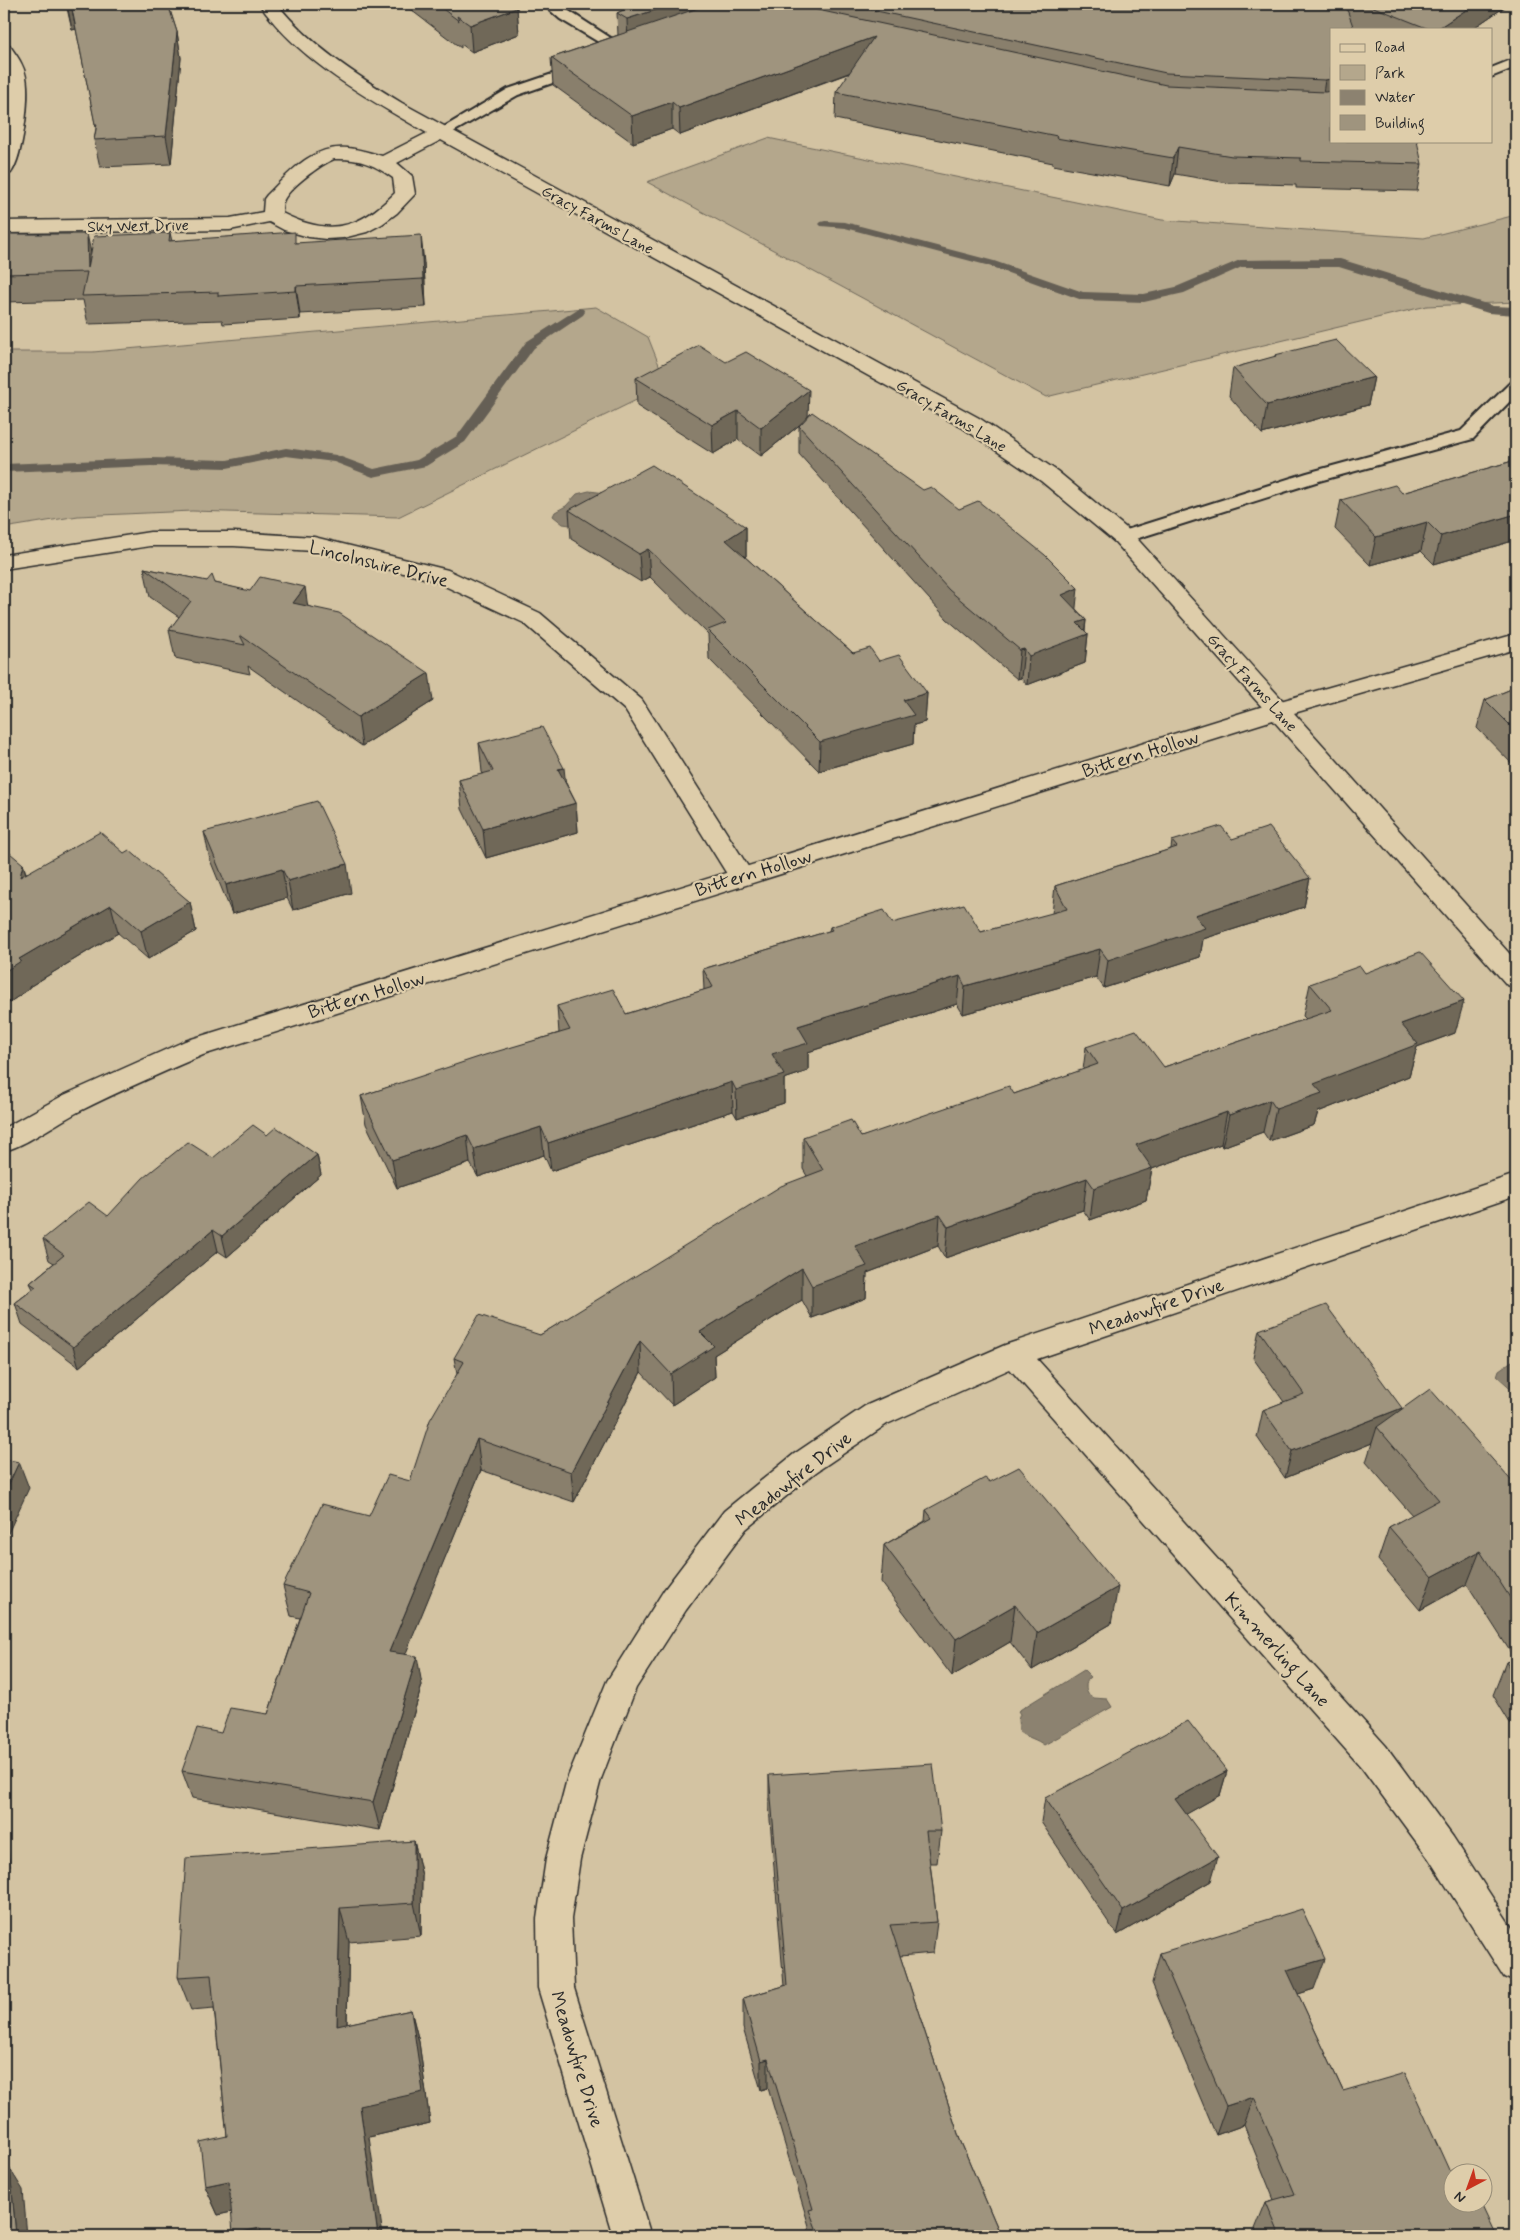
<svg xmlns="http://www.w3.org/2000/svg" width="1520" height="2240" font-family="Mynerve,sans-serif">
  <rect width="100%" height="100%" fill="#d3c3a2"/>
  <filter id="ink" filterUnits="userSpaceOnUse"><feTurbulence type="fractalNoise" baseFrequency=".02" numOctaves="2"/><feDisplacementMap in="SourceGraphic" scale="10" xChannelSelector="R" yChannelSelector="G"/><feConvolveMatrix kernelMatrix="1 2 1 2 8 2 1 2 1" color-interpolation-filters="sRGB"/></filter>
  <g filter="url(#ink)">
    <g fill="#b4a78c" stroke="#70695c">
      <path d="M768,138L1162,220L1424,238L1516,215V302L1427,306L1046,397L647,182Z"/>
      <path d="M596,307L648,337L667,385L398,517L192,511L78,516L4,528V352H93Z"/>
    </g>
    <g fill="#8c8270" stroke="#655f54">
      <path d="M589,491L606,493L570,525L563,524L553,516L555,512L566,506L577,494Z"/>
      <path d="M1512,1361L1516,1362V1393L1497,1376L1499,1370Z"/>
      <path d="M1084,1670L1091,1677C1085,1681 1085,1688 1088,1694L1094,1698L1107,1699L1112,1707L1044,1745C1037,1739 1027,1738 1019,1731L1018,1720L1020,1714L1018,1711Z"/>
    </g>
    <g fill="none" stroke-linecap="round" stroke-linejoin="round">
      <g fill="#655f54" fill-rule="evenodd">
        <path d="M825,221L845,222L994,261L1083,292L1144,294L1176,287L1240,260L1340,259L1493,306L1516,307V315L1488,313L1339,267H1242L1184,293L1144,302L1082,300L986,265L845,228L821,226L819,224L821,222Z"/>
        <path d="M579,308L583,309L585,312L583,315L534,348L465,442L426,466L373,477L334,462L286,456L227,468L151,466L4,472V464L151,458L227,460L286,448L336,455L374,469L417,460L457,436L526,342Z"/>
      </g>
      <defs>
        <g id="service">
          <path d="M543,4H558L634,53L632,56H622L560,19Z"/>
          <path d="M1516,58V67L1491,77V68Z"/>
          <path d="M579,65L586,69L584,72L518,95L446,136L441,137L434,133L508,89Z"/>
          <path d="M1516,381V395L1473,439L1319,481L1129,541H1117L1114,537L1117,533L1307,473L1461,431L1510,383Z"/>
        </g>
        <g id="minor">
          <path d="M259,4H277C311,46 356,75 402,103L979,418L1057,471L1131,532L1286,704L1290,710L1286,716L1278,718L1270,716L1115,542L1041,481L963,428L441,140L397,163L412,176L415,194L397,213L382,224L367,232L343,238L326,239L309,237L284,230L269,222L230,230L4,233V221L230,218L263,212L264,199L267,195C289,173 313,144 348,148C359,149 371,153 382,156L427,133C367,98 300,62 259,4ZM334,159C358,158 374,164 393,178L395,193C359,229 329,237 282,213C282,210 282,205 283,202C287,189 321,164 334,159Z"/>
          <path d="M4,45L10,46C17,56 24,65 26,77C30,98 23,156 11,173L4,175V134L9,90L4,63Z"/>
          <path d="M150,532H234L314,537L448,570L540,613L642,700L754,876L750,882L741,885L732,882L625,710L524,623L432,580L314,551L234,546H150L4,569V555Z"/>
          <path d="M1516,1174V1196L1037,1359L1386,1746L1453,1837L1516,1934V1982L1504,1977L1429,1859L1362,1768L1010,1369L887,1424L816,1472L746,1529L686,1610L636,1688L601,1779L580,1859L571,1919L574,1988L651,2236H613L538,1988L537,1919L546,1859L567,1779L607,1681L664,1590L724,1511L794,1454L865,1406L1005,1345Z"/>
        </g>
        <path id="tertiary" d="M1516,634V649L1294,713L1516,961V987L1507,985L1273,720L203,1055C161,1073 119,1091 78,1112C57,1123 25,1146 4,1151V1128L64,1095L185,1041L1270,704Z"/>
      </defs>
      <use href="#service" stroke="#2b2b2b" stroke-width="4"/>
      <use href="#minor" stroke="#2b2b2b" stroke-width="3"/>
      <use href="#tertiary" stroke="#2b2b2b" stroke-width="3"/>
      <use href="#service" fill="#decdaa" fill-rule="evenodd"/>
      <use href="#minor" fill="#decdaa" fill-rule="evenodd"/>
      <use href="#tertiary" fill="#decdaa" fill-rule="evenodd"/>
    </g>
    <g fill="#897f6c" stroke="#2b2b2b">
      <path d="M66,4H168L177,32L181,58L171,164L100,167L94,140L96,128L76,29L72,30Z"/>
      <path d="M403,4H512L517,8L519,34L472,52L461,44V48Z"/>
      <path d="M624,4H1509L1472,29H1358L1353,27L1331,29V141L1422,164L1417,191L1296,188V185L1228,183L1175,174L1170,186L1053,165V163L835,119L836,92L850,73L680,135L672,129L633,143L553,85L551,58L618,35L617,13L627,8Z"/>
      <path d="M170,233L172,241L297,243L424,263L426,307L300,314V319L223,324L222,320L88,324L83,300L4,302V234L91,252Z"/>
      <path d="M1275,355L1374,377L1368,405L1262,434L1229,396L1233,368L1275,357Z"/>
      <path d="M636,378L808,416L1076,609L1086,620L1085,631L1088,634L1085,663L1027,685L1021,678L1017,679L947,619L799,454V426L802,423L761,456L738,439L713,454L637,406Z"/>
      <path d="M1516,460V540L1434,564L1421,551L1370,565L1335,529L1341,500L1402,493Z"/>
      <path d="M569,510L746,527V556L745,557L853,653L879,661L927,693L925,722L914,725L913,744L819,771L709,659L708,634L650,577L641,582L571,539Z"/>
      <path d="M144,568L215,583L308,606L433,701L362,746L248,666L250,674L175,658L169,630L179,617L150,597Z"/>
      <path d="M1516,687V768L1477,728L1485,700Z"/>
      <path d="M479,743L566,783L576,803L578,832L486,858L462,809L459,780L483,774L482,772Z"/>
      <path d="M204,832L351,893L293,910L287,898L232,914L210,860Z"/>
      <path d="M1232,839L1310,878L1304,907L1203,939L1200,957L1104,988L1096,977L963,1014L957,1004L808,1052V1071L784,1079V1103L737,1118L733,1111L551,1171L544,1155L478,1177L470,1163L397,1188L366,1124L361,1096L559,1033L557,1006L626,1014L704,990L703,969L829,931L830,927L892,923L981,932L1052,914L1055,886L1171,849L1172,841Z"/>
      <path d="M124,853L190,902L196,931L148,959L118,933L29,987V989L4,1006L23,864L26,873Z"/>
      <path d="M1365,973L1455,1033L1417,1047L1409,1076L1318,1112L1314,1125L1269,1141L1263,1132L1222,1147L1221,1144L1152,1169L1146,1200L1090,1220L1083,1210L945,1258L938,1246L867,1273L866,1298L812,1318L802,1300L714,1355L715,1377L672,1405L641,1372L574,1502L481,1470L405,1654L422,1685L380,1830L192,1798L182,1771L221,1733L268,1714L300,1618L291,1616L283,1586L369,1516L410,1481L457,1374L454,1358L540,1335L807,1176L803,1169V1137H861L1014,1094L1083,1070L1086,1047L1164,1067L1306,1019L1303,1016L1310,984Z"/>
      <path d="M267,1135L317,1155L321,1175L227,1257L218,1251L79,1367L22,1324L15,1303L33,1289L30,1283L54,1263L49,1260L43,1239L108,1216L213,1158Z"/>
      <path d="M1259,1330L1402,1410L1516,1486V1733L1493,1695L1506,1662L1515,1659L1467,1584L1420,1610L1378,1560L1389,1527L1412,1515L1366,1462L1372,1443L1285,1478L1257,1437L1263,1410L1284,1402L1253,1358Z"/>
      <path d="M926,1510L1111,1624L1032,1670L1010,1642L952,1676L881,1582L884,1545L925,1521Z"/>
      <path d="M1227,1771L1220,1795L1186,1814L1211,1881L1117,1935L1041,1822L1045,1798Z"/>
      <path d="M769,1775L941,1831L937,1863H930L937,1922L933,1953L900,1956L960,2140L1001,2236H808L809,2226L768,2088L761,2090L743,2028V1998L784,1986L769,1808Z"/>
      <path d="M414,1841L422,1876L421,1936L349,1942L347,2024L411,2010L419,2042L430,2123L369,2137L231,2212L218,2215L205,2186L227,2136L214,2008L191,2010L178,1977Z"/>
      <path d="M1160,1953L1314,1989L1298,1994L1343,2091L1449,2170L1496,2236H1258L1255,2229L1266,2202L1274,2200L1244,2125L1216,2135L1152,1983Z"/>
    </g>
    <g fill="#6f6858" stroke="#2b2b2b">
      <path d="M67,4H71L76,29L72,30Z"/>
      <path d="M674,4H719L628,46L627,19Z"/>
      <path d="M1475,4H1509L1472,29H1437Z"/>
      <path d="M517,8L519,34L472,52L470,25Z"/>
      <path d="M177,32L181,58L171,164L166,136Z"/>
      <path d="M874,37L873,64L680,135L679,108Z"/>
      <path d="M1331,79V102L1321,107L1325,80Z"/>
      <path d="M672,102V129L633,143L632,116Z"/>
      <path d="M1178,147L1175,174L1170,186L1173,158Z"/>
      <path d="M87,234L93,262L88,268Z"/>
      <path d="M421,235L424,263L426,307L423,279Z"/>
      <path d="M296,286L300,314V319L296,291Z"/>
      <path d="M1374,377L1368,405L1262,434L1267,405Z"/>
      <path d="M809,390L808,418L761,456V428Z"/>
      <path d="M738,411V439L713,454L712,425Z"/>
      <path d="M1516,514V540L1434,564L1441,536Z"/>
      <path d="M1427,522L1421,551L1370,565L1376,537Z"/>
      <path d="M746,527V556L726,568V540Z"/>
      <path d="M648,549L650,577L641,582L639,554Z"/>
      <path d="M305,587L309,615L293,603Z"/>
      <path d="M1078,588L1075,617L1062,595Z"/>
      <path d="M1086,620L1084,636L1088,634L1085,663L1027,685L1029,656L1077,623Z"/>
      <path d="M1024,649L1021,678L1017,679L1020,650Z"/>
      <path d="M429,673L433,701L362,746L358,717Z"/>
      <path d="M927,693L925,722L914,725L913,744L819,771L820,742L903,700Z"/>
      <path d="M564,768L567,796L558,769Z"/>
      <path d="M576,803L578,832L486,858L483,829Z"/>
      <path d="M23,864L31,892L20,877Z"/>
      <path d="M347,864L351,893L293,910L288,881Z"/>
      <path d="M282,869L287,898L232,914L226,885Z"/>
      <path d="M1310,878L1304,907L1203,939L1200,957L1104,988L1108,960L1195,915Z"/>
      <path d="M190,902L196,931L148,959L141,931Z"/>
      <path d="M111,905L118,933L29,987V989L4,1006V972L19,959Z"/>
      <path d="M1100,949L1096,977L963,1014L965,986Z"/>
      <path d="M960,976L957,1004L808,1052V1071L784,1079V1103L737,1118L736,1090L798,1026Z"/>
      <path d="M1464,1001L1455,1033L1417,1047L1409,1076L1318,1112L1314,1125L1269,1141L1276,1109L1401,1024Z"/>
      <path d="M732,1082L733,1111L551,1171L548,1143Z"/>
      <path d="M1270,1100L1263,1132L1222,1147L1229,1115Z"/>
      <path d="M1227,1112L1221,1144L1152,1169L1146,1200L1090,1220L1094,1188L1136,1145Z"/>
      <path d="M541,1127L544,1155L478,1177L474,1149Z"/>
      <path d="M467,1135L470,1163L397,1188L392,1160Z"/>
      <path d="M317,1155L321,1175L227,1257L222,1236Z"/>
      <path d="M1087,1178L1083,1210L945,1258L948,1227Z"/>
      <path d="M940,1215L938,1246L867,1273L866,1298L812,1318V1286L855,1246Z"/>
      <path d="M213,1230L218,1251L79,1367L73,1347Z"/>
      <path d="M802,1268V1300L714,1355L715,1377L672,1405L671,1374L700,1332Z"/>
      <path d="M640,1341L641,1372L574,1502L571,1472Z"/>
      <path d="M1402,1408L1394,1435L1377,1427L1372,1443L1285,1478L1292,1451Z"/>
      <path d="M477,1439L481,1470L395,1680L389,1652Z"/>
      <path d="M19,1462L29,1488L4,1542V1494Z"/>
      <path d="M1480,1551L1467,1584L1420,1610L1432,1577Z"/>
      <path d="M1118,1587L1111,1624L1032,1670L1037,1633Z"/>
      <path d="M1015,1605L1010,1642L952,1676L956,1639Z"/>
      <path d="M417,1656L422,1685L380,1830L373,1802Z"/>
      <path d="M1227,1771L1220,1795L1169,1824L1175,1799Z"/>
      <path d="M4,1830L10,1866L4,1868Z"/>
      <path d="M414,1841L422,1876L421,1936L414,1903Z"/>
      <path d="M1218,1857L1211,1881L1117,1935L1123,1911Z"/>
      <path d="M340,1908L349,1942L346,2058L337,2026Z"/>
      <path d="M1325,1959L1314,1989L1276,2001L1287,1970Z"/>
      <path d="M411,2010L419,2042L430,2123L369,2137L383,2236H378L360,2106Z"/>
      <path d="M768,2059V2088L761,2090V2061Z"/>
      <path d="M1254,2097L1244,2125L1216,2135L1226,2106Z"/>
      <path d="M4,2129L10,2193L4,2182Z"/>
      <path d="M10,2169L23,2190L27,2236H16Z"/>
      <path d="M229,2181L241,2210L218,2215L205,2186Z"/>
      <path d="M260,2228L264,2236H234L233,2234Z"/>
    </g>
    <g fill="#9f947e" stroke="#2b2b2b">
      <path d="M71,4H168L177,32L166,136L94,140L97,124H95Z"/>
      <path d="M436,4H512L517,8L470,25L457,16L459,21Z"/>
      <path d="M636,4H674L627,19L617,13Z"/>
      <path d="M710,4H790L1166,85L1325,92L1331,91V141H1417L1422,164L1301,161V158L1232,156L1178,147L1173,158L1056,138L1057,136L836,92L874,37L679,108L672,102L632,116L551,58Z"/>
      <path d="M844,4H1345L1354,29H1331V79L1325,80L1166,73Z"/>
      <path d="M1366,4H1475L1437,29H1429Z"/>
      <path d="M295,232V243L421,235L423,279L296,286V291L218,296V292L82,296L87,272L4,274V234H87L88,268L94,236L170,233L169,241Z"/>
      <path d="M1336,340L1374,377L1267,405L1233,368L1276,356L1275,355Z"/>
      <path d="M699,345L726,362L746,352L809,390L761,428L738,411L712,425L636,378Z"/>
      <path d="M812,412L923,490L931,487L959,509L978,501L1045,555L1078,588L1062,595L1086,620L1077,623L1088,634L1029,656L1024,649L1020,650L949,590L799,426Z"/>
      <path d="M1516,460V514L1441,536L1427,522L1376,537L1341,500L1395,485L1402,493Z"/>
      <path d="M652,465L746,527L726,540L853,653L870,648L879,661L899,655L927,693L903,700L914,715L820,742L708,630L726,623L648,549L639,554L569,510Z"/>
      <path d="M144,568L207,581L212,575L215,583L250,591L260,577L305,587L293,603L339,613L429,673L358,717L240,635L245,645L169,630L191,601Z"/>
      <path d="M1516,687V731L1485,700Z"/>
      <path d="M542,727L564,768L558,769L576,803L483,829L459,780L493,771L479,743Z"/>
      <path d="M317,801L347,864L288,881L282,869L226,885L204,832Z"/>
      <path d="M1221,826L1232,839L1269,827L1310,878L1195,915L1205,928L1108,960L1100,949L965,986L960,976L798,1026L808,1043L772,1054L784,1075L736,1090L732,1082L548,1143L541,1127L474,1149L467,1135L392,1160L361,1096L485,1055L570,1030L557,1006L613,989L626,1014L713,987L703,969L832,930L830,927L884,910L892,923L964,904L981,932L1067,909L1055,886L1177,847L1172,841Z"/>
      <path d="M100,832L124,853L129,850L190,902L141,931L111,905L19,959L21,961L4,972V848L23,864L20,877Z"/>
      <path d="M1420,952L1464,1001L1401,1024L1418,1044L1314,1084L1322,1093L1276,1109L1270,1100L1229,1115L1227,1112L1136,1145L1152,1168L1094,1188L1087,1178L948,1227L940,1215L855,1246L867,1266L812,1286L802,1268L700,1332L714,1346L671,1374L640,1341L571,1472L477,1439L389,1652L417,1656L373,1802L182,1771L197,1728L221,1733L230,1708L268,1714L309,1593L283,1586L322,1504L369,1516L388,1475L410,1481L430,1420L464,1362L454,1358L479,1315L540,1335L781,1186L823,1170L803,1137L851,1120L861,1137L1009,1086L1014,1094L1098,1064L1086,1047L1136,1030L1164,1067L1332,1010L1310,984L1360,966L1365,973Z"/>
      <path d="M253,1125L267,1135L276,1127L317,1155L222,1236L213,1230L73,1347L15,1303L36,1287L30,1283L64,1255L43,1239L89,1202L108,1216L143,1178L188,1142L213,1158Z"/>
      <path d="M1326,1305L1402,1408L1292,1451L1263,1410L1304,1394L1259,1330Z"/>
      <path d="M1430,1389L1516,1486V1607L1480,1551L1432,1577L1389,1527L1439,1500L1377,1427Z"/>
      <path d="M4,1459L19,1462L4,1494Z"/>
      <path d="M1019,1467L1118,1587L1037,1633L1015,1605L956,1639L884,1545L932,1518L926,1510L985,1478L990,1482Z"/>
      <path d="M1516,1659V1678L1506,1662Z"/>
      <path d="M1188,1721L1227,1771L1175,1799L1218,1857L1123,1911L1045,1798Z"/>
      <path d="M933,1764L941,1831H926L937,1922L890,1925L960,2140L1001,2236H819L809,2210L813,2209L768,2059L761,2061L743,1998L787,1985L769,1775Z"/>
      <path d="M414,1841V1903L340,1908L337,2026L411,2010L423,2092L360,2106L378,2236H262L260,2228L233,2234L229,2181L205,2186L200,2142L227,2136L211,1975L178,1977L186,1858Z"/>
      <path d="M1302,1909L1325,1959L1287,1970L1343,2091L1405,2073L1449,2170L1464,2165L1467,2172H1452V2202H1480L1496,2236H1280L1266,2202L1295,2194L1254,2097L1226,2106L1160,1953Z"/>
      <path d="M10,2169L16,2236H4V2171Z"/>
    </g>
  </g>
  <g text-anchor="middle" stroke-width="4.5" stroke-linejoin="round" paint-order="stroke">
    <g font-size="16" fill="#2b2b2b" stroke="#decdaa">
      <text transform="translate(598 219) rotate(29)" y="6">Gracy Farms Lane</text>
      <text transform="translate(138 225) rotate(-1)" y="6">Sky West Drive</text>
      <text transform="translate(952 415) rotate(31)" y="6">Gracy Farms Lane</text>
      <text transform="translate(1253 682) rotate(48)" y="6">Gracy Farms Lane</text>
    </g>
    <g font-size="19" fill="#2b2b2b" stroke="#decdaa">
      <text transform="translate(379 563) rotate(14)" y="7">Lincolnshire Drive</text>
      <text transform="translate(1140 753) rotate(-17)" y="7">Bittern Hollow</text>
      <text transform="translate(753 872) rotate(-17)" y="7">Bittern Hollow</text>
      <text transform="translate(366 994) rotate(-17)" y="7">Bittern Hollow</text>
      <text transform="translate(1156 1306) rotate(-19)" y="7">Meadowfire Drive</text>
      <text transform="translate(793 1478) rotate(-38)" y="7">Meadowfire Drive</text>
      <text transform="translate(1278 1649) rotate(48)" y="7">Kimmerling Lane</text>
      <text transform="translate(578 2059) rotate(73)" y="7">Meadowfire Drive</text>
    </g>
  </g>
  <rect width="1520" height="2240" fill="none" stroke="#decdaa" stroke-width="20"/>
  <rect x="10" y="10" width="1500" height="2220" fill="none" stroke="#2b2b2b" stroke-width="2" filter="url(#ink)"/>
  <rect x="1330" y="28" width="162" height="115" fill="#decdaa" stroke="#968c77"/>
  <rect x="1340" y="44" width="25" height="8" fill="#decdaa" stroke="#968c77"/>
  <text x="1375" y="52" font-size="15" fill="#2b2b2b">Road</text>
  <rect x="1340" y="65" width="25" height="15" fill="#b4a78c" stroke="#968c77"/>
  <text x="1375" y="78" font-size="15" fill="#2b2b2b">Park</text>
  <rect x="1340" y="90" width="25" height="15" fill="#8c8270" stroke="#968c77"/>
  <text x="1375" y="102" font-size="15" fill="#2b2b2b">Water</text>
  <rect x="1340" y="115" width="25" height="15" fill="#9f947e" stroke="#968c77"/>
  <text x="1375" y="128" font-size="15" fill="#2b2b2b">Building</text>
  <g transform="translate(1468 2188) rotate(221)"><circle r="24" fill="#decdaa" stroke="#968c77"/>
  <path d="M0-4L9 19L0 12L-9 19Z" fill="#c8321e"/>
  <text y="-8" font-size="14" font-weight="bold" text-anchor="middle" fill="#2b2b2b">N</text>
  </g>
</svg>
